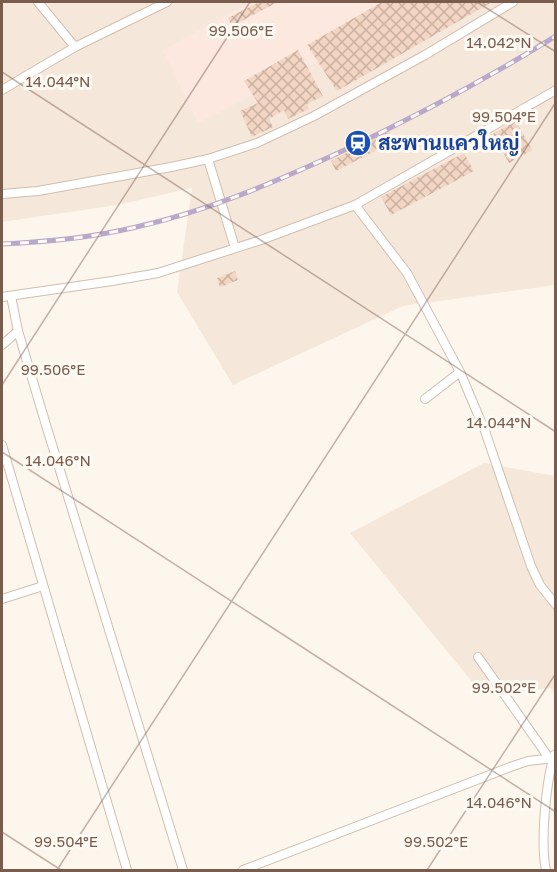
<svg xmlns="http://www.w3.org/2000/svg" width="557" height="872" font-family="'Golos Text',Sarabun,sans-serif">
  <defs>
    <pattern id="building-cross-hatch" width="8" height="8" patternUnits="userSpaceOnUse" patternTransform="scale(1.5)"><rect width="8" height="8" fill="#f3d5c3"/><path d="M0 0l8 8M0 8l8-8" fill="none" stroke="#cab0a1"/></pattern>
  </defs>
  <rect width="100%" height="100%" fill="#fdf6ec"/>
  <g fill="#f5e8da">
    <path d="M2,2H555V285L403,306L233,385L177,292L192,188L117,205L2,222Z"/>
    <path d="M484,463L555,476V696L551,688L483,695L350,533Z"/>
  </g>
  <path fill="#fde8e0" d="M251,2H433L198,123L163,50Z"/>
  <g fill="url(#building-cross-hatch)">
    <path d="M259,2H278L232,26L228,18Z"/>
    <path d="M382,2H492L337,91L307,45Z"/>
    <path d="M298,50L323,96L307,104L309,109L288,119L284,110L269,119L273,127L252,137L240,111L258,103L244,81Z"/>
    <path d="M516,121L532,150L509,163L493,134Z"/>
    <path d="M389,131L394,141L336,171L331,161Z"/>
    <path d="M464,153L474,171L391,215L381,197Z"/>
    <path d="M235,271L238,280L220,287L217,278Z"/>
  </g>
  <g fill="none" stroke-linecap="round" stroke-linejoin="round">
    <defs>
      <g id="minor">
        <path d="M38,2L75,47"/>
        <path d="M2,90L75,47L167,2"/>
        <path d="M208,159L235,248"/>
        <path d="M2,194L38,191L171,167L208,159L257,143L314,116L425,55L513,2"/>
        <path d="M355,205L407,273L460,372L485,431L531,566L540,585L556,605"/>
        <path d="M11,296L18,331L46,425L183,870"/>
        <path d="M2,297L112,281L158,273L261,240L355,205L556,90"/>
        <path d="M2,345L18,331"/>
        <path d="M425,399L460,372"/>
        <path d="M2,445L127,870"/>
        <path d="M2,599L43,586"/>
        <path d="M478,657L549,758"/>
        <path d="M243,870L513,766L528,761L554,758"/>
        <path d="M546,870C540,842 546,783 554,755"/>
      </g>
    </defs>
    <use href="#minor" stroke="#d1beb0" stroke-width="10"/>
    <use href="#minor" stroke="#fff" stroke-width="8"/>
    <defs>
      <path id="rail" d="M2,244C45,242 89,238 132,228C205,212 268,185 336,154C411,119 485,80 556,36"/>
    </defs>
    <use href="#rail" stroke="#b9a8c9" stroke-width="5"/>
    <use href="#rail" stroke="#fffaf3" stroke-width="3" stroke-dasharray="9" stroke-linecap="butt"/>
  </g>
  <path fill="none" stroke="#7a5c4d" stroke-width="1.5" stroke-opacity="0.45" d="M477,2L556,52M2,72L556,432M2,385L250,2M2,452L556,812M2,832L61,870M57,870L556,102M427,870L556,673"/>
  <defs>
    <symbol id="station-disc" viewBox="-11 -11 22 22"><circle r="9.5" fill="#1a4fb4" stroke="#fffaf3"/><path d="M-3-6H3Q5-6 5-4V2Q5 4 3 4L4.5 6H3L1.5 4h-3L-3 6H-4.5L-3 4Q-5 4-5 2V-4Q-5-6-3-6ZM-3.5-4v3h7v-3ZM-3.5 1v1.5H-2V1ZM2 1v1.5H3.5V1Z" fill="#fff"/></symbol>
  </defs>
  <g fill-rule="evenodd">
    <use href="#station-disc" x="343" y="128" width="30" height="30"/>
  </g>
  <g text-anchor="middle" stroke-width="6" stroke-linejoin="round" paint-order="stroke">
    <g font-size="21" font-weight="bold" fill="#164399" stroke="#fffaf3" text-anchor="start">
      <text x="378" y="150">สะพานแควใหญ่</text>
    </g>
  </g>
  <g font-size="15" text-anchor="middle" fill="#7a5c4d" stroke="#fffaf3" stroke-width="6" stroke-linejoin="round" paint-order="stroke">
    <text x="241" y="36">99.506°E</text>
    <text x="499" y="48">14.042°N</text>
    <text x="58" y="87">14.044°N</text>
    <text x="504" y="122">99.504°E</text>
    <text x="53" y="375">99.506°E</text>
    <text x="499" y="428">14.044°N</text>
    <text x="58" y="466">14.046°N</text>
    <text x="504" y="693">99.502°E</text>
    <text x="499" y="808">14.046°N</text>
    <text x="66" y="847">99.504°E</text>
    <text x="436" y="847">99.502°E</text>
  </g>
  <rect width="557" height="872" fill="none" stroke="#7a5c4d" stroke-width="6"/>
</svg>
